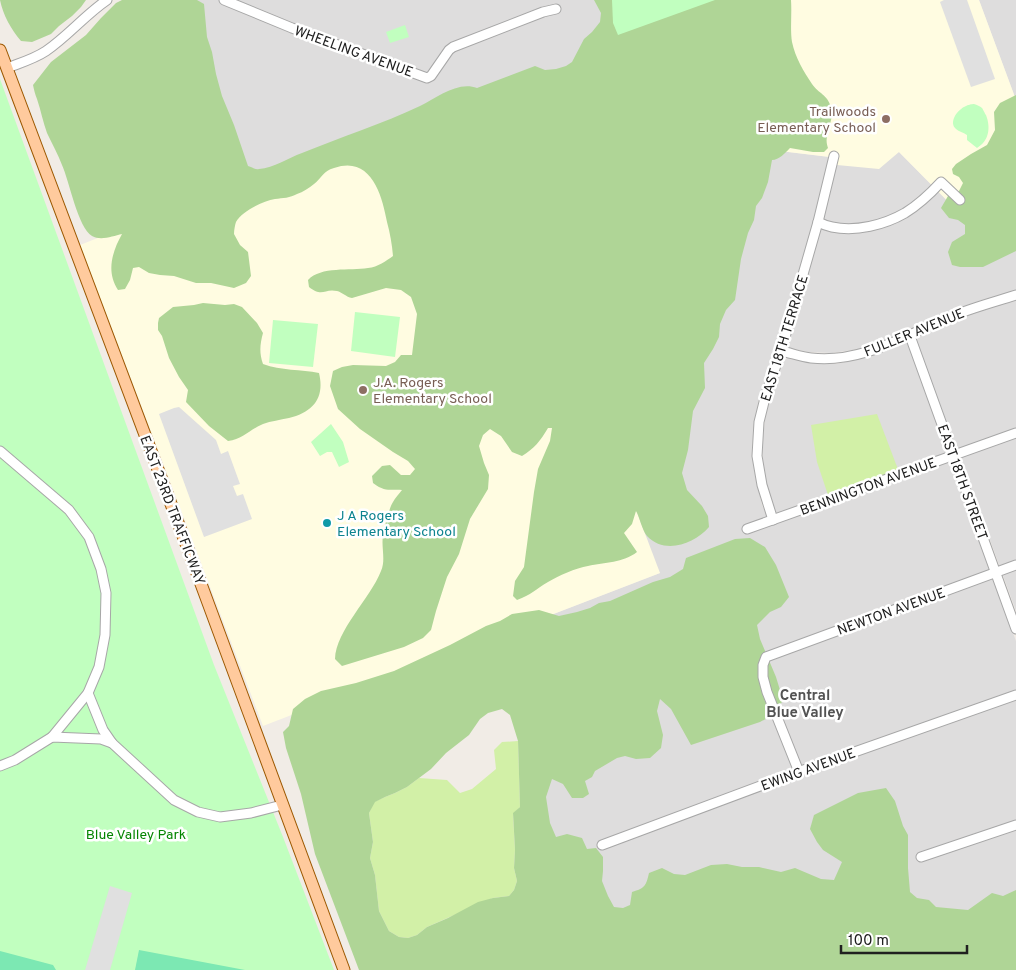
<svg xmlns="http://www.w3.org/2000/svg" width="1016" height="970" font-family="Overpass,sans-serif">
  <rect width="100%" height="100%" fill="#f1ece6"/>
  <g fill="#dedddd">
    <path d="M196,0H612L780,151L838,158L837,165L899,152L990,244L1016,233V292L978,302L888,340L859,349L832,353L808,352L776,345L758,403L752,447L755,475L762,505L772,525L946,462L950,463L1016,641V970L736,934L608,920L548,839L539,783L486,640L660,573L248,179L215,95Z"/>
    <path d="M979,0H1016V100Z"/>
    <path d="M1016,299V611L957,450L779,514L776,513L767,489L763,467L762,445L766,412L783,360L788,358L819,363L836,364L850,361L865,357L963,316Z"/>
  </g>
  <g fill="#fffce1">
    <path d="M715,0H979L1016,100L990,244L899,152L879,169L837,165L838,158L780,151Z"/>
    <path d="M476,88L660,573L263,726L80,245Z"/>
  </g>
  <g fill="#d2f0a7">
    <path d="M877,414L899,472L829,498L817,462L811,425Z"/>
    <path d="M518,741L520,807L513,814L515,850L514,868L517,881L514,890L509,896L493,898L427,927L417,935L408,938L399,937L389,931L379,911L375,875L370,858L373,842L369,813L374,802L385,797L395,793L407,787L419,778L447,780L460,793L472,789L496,769L494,750L502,742Z"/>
  </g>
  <g fill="#afd596" fill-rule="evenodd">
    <path d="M0,0H86L81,7L72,16L59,26L51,34L32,42L21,41C11,29 3,15 0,0Z"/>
    <path d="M122,0H197L204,4L207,37L212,52L216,74L222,96L234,125L248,166C252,167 255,170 259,169C274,168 288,158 302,153C341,137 382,124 420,106C437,98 457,81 477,88L535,66L545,70L556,69L566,66L572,62L584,39L592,32L600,22L601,13L594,0H791C792,14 790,29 792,42C795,57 804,72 812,84C819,94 827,94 831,107C834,118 828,127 827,137C826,141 827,145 828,148L824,152H813L790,148C785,153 779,160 772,160L768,182L762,198L756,206L754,220L748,233L741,259L735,300L726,310L720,324L719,337L713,349L704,363L705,388L693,411L688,450L682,473L687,490L702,506L708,516L709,527C694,544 665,555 647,536C642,530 640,518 636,511L632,524L624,533L637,552C623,563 605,562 588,566C576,568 558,576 548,582C536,589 531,595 517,600L513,596L515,581L524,567L534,492L538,469L550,441L552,428H548C541,440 534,449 522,456L512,452L501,436L490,429L483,435L479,446L484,463L489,475L488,489L470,519L459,554L447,577L436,611L431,630L423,638L404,647L342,666L335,659C336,630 370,599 381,571C386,560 381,547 383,536C384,529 389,508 393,502C395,498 399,494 402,490C388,489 385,492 373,483L372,476L382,466L390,465L401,475H410L415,469L408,461L393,452L360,429L338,409L330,386L333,371L342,367L353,365L386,366L395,362L401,355H412L417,314L411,297L401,290L386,288L352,298C346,297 342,292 337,291C324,288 323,298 309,287L308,280C321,266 350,271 368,268C378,267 386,261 393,256C392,244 390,233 387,222C382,195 371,155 334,168C323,171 321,179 314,184C309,188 303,192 297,194C290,198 283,198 275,199C263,201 242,211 236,222C235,225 234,230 234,234L240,245L248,252L251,276L246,283L234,288L211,283H196L174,276L160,275L149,273L139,267L133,268L130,280L125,289L118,290C106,272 112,252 122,234C113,236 101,241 92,236C78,228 69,180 62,165C58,154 52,144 47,133C43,122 41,111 37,99C35,94 34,90 33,85L51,62L86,35L101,18L116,3Z"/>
    <path d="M1016,95V251L983,267H960L952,265L948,252L952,242L965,234V225L958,220L949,218L941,208L948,196L959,191L963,183L959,177L953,174L952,169L956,164L971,154L987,145L995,130L994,112L1000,103Z"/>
    <path d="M203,303L225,305L234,304L242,307L257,323L263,333C260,344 259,353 263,364C281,371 301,369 319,373C325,398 313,412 289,418C280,420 271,421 263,424C249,430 243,439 228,441L209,426L186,402L188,390L179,377L169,358L162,336L158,330V323L159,318L173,307L194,305Z"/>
    <path d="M750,538L765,547L776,565L789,597L781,607L770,612L757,625L760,639L776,677L783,700L775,714L760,722L691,745L671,709L660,699L657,711L663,735L661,748L650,758L636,759L625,756L617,758L595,771L592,777L585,781L589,794L583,798H572L563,784L552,779L546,797L550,823L556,837L567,834L582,838L587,849L596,848L603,857V871L602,881L608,896L614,907L623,908L630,905L632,892C645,888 646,886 649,873L662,868L674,874L685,875L711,865L727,864L742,867H759L781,872L795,868L821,879L834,880L842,862L823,850L817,842L810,829L814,815L858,793L886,788L895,801L903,826L908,835V868L910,892L917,898L929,900L936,907L968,910L992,893L1003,896L1016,890V970H359L315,854L301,794L286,748L283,732L289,726L293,709L305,699L321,691L356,683L394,671L450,645L486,626L500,621L512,614L539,610L559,616L577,612L590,608L599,603L610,601L653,582L670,577L683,569L686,558L735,539ZM502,709L510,715L518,741L520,807L513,813L515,850L514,868L517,881L514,890L509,896L493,898L478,902L448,918L427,927L417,935L408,938L399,937L389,931L379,911L375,875L370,858L373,842L369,813L375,802L385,797L395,793L407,787L431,769L446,753L469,735L480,719L488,713Z"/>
  </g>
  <g fill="#c1ffbf">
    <path d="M612,0H715L618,35L613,23Z"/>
    <path d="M405,25L409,37L390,43L386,32Z"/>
    <path d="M0,79L214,665L283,837L334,970H0Z"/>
    <path d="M974,104C977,105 980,106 982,108C983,109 985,114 986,115C991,128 989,141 977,148L967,140V135C963,132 959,132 956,129C948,122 958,109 966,106C967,105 972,104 974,104Z"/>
    <path d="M355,312L400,317L395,357L351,351Z"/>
    <path d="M273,320L318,324L313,367L269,363Z"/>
    <path d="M331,424L343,442L349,462L339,467L332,452H327L320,456L311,442Z"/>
  </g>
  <g fill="#7ce8b3">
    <path d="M139,950L245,970H135Z"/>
    <path d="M0,951L53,965L56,970H0Z"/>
  </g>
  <g fill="#e0e0e0">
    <path d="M944,0H967L995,79L971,87L940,2Z"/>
    <path d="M179,407L216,440L221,454L228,451L240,484L233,486L237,496L243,494L252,519L204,537L159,414L174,408Z"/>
    <path d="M110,886L132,893L110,970H85Z"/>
  </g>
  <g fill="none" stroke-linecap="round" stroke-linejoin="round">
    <defs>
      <g id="minor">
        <path d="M224,0L292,28L427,78L431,76L449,50L453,47L543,12L556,9"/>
        <path d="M7,68C20,63 34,59 46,51C68,36 85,15 107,0"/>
        <path d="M818,222C822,224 827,226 832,227C856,232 884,225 905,213C918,205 930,194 941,182L960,200"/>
        <path d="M910,336L1016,629"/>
        <path d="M781,351C791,353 801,357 811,358C861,364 906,335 950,317C971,308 994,302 1016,295"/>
        <path d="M0,451L69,510L89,537L101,569L106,593L105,635L99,667L88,693L52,737"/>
        <path d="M773,520L762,485L757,456L759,422L766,394L781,351L818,222L834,156"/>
        <path d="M747,529L1016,433"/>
        <path d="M88,693L103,730L112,743"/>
        <path d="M0,766L15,760L52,737L101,739L112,743L174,800L198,812L220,817L251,813L282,805"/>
        <path d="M799,772L767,692L763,677V665L766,657L1016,565"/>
        <path d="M602,845L795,773L1016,695"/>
        <path d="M921,857L1016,825"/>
      </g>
      <path id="major" d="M0,50L194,565L344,970"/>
    </defs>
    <use href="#minor" stroke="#a7a7a7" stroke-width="11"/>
    <use href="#major" stroke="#9c5800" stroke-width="13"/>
    <use href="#minor" stroke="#fff" stroke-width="9"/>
    <use href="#major" stroke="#ffca9d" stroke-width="11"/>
  </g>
  <g fill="#8d6e63" stroke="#fff" stroke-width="2">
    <circle cx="886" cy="119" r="5"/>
    <circle cx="363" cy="390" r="5"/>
  </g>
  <circle fill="#0f9aa8" stroke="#fff" stroke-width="2" cx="327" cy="523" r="5"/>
  <g text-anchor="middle" stroke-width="5" stroke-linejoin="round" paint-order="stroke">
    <g font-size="14" fill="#202020" stroke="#fff">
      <text transform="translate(354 51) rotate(20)" y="5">WHEELING AVENUE</text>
      <text transform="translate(914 332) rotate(-22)" y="5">FULLER AVENUE</text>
      <text transform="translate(784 338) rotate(-73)" y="5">EAST 18TH TERRACE</text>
      <text transform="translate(963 482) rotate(70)" y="5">EAST 18TH STREET</text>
      <text transform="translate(868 486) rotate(-20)" y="5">BENNINGTON AVENUE</text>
      <text transform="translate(173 510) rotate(69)" y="5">EAST 23RD TRAFFICWAY</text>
      <text transform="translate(891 611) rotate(-20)" y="5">NEWTON AVENUE</text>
      <text transform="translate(808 769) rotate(-20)" y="5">EWING AVENUE</text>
    </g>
    <g font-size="14" fill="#785e54" stroke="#fff" text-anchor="end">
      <text x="876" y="116">Trailwoods<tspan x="876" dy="16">Elementary School</tspan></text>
      <text x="373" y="387" text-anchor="start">J.A. Rogers<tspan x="373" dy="16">Elementary School</tspan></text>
    </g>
    <g font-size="14" fill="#0d838f" stroke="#fff" text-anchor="start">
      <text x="337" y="520">J A Rogers<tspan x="337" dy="16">Elementary School</tspan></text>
    </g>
    <g font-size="14" fill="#058502" stroke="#fff">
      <text x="136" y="839">Blue Valley Park</text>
    </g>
    <g font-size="15" font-weight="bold" fill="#535353" stroke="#fff">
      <text x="805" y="700">Central<tspan x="805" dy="17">Blue Valley</tspan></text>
    </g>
  </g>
  <path d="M841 945v8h126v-8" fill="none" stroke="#202020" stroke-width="2.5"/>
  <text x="848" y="945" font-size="15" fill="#202020" stroke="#ffffff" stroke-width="4" paint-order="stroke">100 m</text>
</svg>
